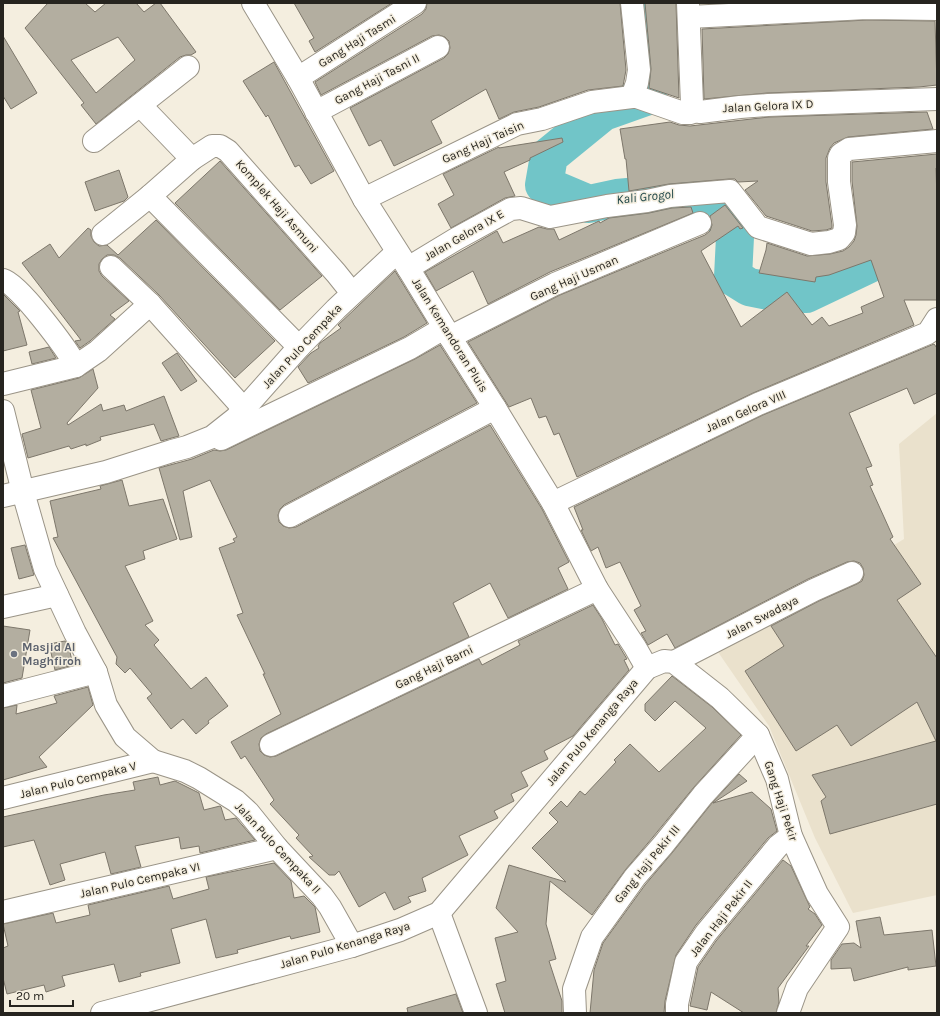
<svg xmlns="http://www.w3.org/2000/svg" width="940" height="1016" font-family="Karla,sans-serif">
  <rect width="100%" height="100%" fill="#f4eedf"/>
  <path fill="#eae1cc" d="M937,413V895L853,913L815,838L769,726L718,652L904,539L899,444Z"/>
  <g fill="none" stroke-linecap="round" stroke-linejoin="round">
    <path stroke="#71c5c8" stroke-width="38" d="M647,3L650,63L648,96L603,112L549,156L544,185L589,204L617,198L682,192L718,209L735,237L733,277L749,287L779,293L806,294L905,247L937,251"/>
  </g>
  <g fill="#b3aea0" stroke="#7d776b" fill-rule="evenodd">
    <path d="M48,3H85L95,12L106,3H136L144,12L156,3H160L196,52L191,55H186L180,57L96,124L81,105L84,103L25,28ZM118,37L135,60L96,93L71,60Z"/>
    <path d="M294,3H392L315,52L309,41L314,38Z"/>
    <path d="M427,3H620L626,70L623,86L588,90L539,107L514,112L499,119L486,89L431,121L442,143L394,166L381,140L369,146L350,108L444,58L448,54L450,48L449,41L445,37L439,35L432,36L321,95L315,82L422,14L426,9Z"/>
    <path d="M645,3H676L679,98L649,88L651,69Z"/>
    <path d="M867,20L935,21L937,85L919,87L767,93L704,99L702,29Z"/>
    <path d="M3,36L37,93L11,109L3,96Z"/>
    <path d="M274,62L334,171L311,184L299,165L295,167L268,115L266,117L243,81Z"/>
    <path d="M927,112L933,129L848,137L834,143L830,148L826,158V182L832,225V228L826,230L812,231L766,216L745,190L758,181L738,182L735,179H729L669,184L629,191L626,159H625L620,129L670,122L679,125L690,126L769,117Z"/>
    <path d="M562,138L563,142L530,158V160L504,172L515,196L505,198L451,228L438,204L454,195L443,174L499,147V148Z"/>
    <path d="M937,154V168H936L937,200V300H904L914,325L753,393L577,477L559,433L554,435L546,416L539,418L531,398L509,407L468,342L560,295L705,235L710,231L712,225L710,216L725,205L743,228L740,229L738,226L701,251L741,327L787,292L812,325L822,317L829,326L863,313L861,307L884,297L871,260L829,275L816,277L815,282L759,273L766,250L767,243L807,256L830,254L843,251L849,247L854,241L856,235L857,226L852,181V162Z"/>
    <path d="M220,161L322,276L280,310L175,203Z"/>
    <path d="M119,170L128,197L124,201L95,211L85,182Z"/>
    <path d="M691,207L693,213L550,272L488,304L473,271L436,291L425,272L497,231L503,243L539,227L547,229H554L559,240L599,221L600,223L609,218L649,213L672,208Z"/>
    <path d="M156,220L275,341L235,378L159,295L120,258L114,255H107L102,259L99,264V271L102,276L129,301L110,315L115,319L90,341L80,348L75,341L81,340L22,263L50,244L59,258L88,228L91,230V236L94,242L99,246L107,245L118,255Z"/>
    <path d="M395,271L427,323L404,337L308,383L298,367L311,353L319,348L318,346L320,343L341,328L338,325Z"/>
    <path d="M3,294L20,311L18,312L27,345L3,351Z"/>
    <path d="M934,344L937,348V393L914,404L907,388L849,413L872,466L866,468L873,485L870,486L893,537L890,539L921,584L897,600L937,658V804L830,834L821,801L826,797L812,775L936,741L917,702L851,746L837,725L796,751L745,671L784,646L771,626L819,601L857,584L862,581L864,575L863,568L860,563L854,561L847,562L808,579L675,648L667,634L648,645L641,633L646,631L634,610L641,606L620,562L606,568L598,547L591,551L581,530H583L574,507L763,415Z"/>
    <path d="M440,345L477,403L284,505L280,509L278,515L279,522L283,526L289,528L296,527L490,425L542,509L569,562L558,568L568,589L508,618L490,583L453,603L469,637L266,734L261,738L259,744L260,751L264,755L270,757L276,756L479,659L482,665L520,645L518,641L593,605L602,619L615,645L618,644L627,659L624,660L629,670L573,736L544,751L548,759L521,772L528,786L511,794L514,801L494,811L498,818L459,836L468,855L422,878L426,891L408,897L411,902L394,910L385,892L359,907L339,871L335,875H329L309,857L313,856L296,838L299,835L270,804L274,800L245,756L241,759L231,742L281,714L263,674H265L237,615L243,613L219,548L235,542L233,539L237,537L210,480L183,491L192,537L180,540L159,468L192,459L214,450L220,451L226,450L415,359Z"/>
    <path d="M49,347L56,358L32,364L29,352Z"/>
    <path d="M177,353L197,381L181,391L162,363Z"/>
    <path d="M93,369L98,388L67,423L68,425L101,404L103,411L124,405L126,411L164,396L179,436L161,441L154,424L100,437L101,440L86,446V444L71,449L69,446L28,458L22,434L41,428L31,390L79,378Z"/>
    <path d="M122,480L129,506L163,499L177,539L143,551L145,559L125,566L153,621L145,625L159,640L154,645L191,689L206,677L228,706L208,721L209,723L196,734L183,719L171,729L147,698L152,694L130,668L125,673L116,664L117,657L53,538L58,537L50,501L101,489L100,486Z"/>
    <path d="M25,545L34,575L19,579L11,548Z"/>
    <path d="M3,626L30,630L22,678L3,683Z"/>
    <path d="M65,641L69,648L73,665L55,670L49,644Z"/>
    <path d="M672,676L712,707L741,735L694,787L653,837L626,869L592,915L550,881L546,924L556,959L549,961L562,1001V1013H505L496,984L506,981L495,938L518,932L496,908L509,865L566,882L532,848L558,822L549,813L561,801L567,807L580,791L585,795L616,762L614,760L630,744L659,772L706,728L675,701L655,721L645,711V704Z"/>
    <path d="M88,687L93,705L39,757L47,767L3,780V708L17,705L16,714L57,703L54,696Z"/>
    <path d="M739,774L747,781L713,803L752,792L771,809L777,831L768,838L696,925L676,955L665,1001L664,1013H590L594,970L603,943L645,885L672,853L712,803Z"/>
    <path d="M158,777L160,785L175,781L199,793L204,810L220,806L221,807L225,820L236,818L255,840L200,853L199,846L181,849L179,837L135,846L141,867L111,874L105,852L60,864L65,880L50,885L34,840L3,847V817L104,795L135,790L133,782Z"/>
    <path d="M783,860L791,866L810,907L808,909L815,914L822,925L806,946H809L778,988L779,1002L776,1013H744L711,992L707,1010L690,1006L698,967L716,941Z"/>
    <path d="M274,863L291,881L294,898L304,896L315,907L320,932L291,939L290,936L237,950L238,953L216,958L206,919L171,929L180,963L140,973L141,976L119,982L114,964L62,976L65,986L46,992L44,985L7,994L3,978V948L8,946L3,924L53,913L56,923L90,915L88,905L169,886L173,899L209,889L206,877Z"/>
    <path d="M880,917L884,935L932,930L936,966L908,970V967L854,981L851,968L831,969V960L842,944L854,943L861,948L856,921Z"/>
    <path d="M456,994L463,1013H408L407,1008Z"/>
  </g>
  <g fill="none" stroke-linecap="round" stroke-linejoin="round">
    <defs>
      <g id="minor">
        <path d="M253,3L298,78L364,199L408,268L450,337L495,408L553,503L597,589L635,647L647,668"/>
        <path d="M688,3L692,104L693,108L696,111L700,112L740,107L768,105L937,99"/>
        <path d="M689,17L867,8L937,9"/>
        <path d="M298,78L415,3"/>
        <path d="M632,97L637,83L639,70L632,3"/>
        <path d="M140,105L192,159"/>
        <path d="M316,112L438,47"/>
        <path d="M94,141L188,67"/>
        <path d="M150,196L299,347"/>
        <path d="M364,199L517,124L542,119L592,102L632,97H637L683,113H690L696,111"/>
        <path d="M103,234L150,196L192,159L212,146H220L228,151L336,273L352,293"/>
        <path d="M111,267L150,304L244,409"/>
        <path d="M408,268L456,239L511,209L521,208L550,217L607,206L647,201L670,196L730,191L758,227L811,244L829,242L839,239L844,233L845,225L839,182V158L841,154L849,149L937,141"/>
        <path d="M3,280C19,284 67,349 76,366"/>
        <path d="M450,337L555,284L700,223"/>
        <path d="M3,384L76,366L98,351L150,304"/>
        <path d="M3,411L23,492L45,569L75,633L96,672L106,705L125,737L153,761L185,771L199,778L236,801L248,812L277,848L322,896L330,907L352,946"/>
        <path d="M221,439L410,348L444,328"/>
        <path d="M3,496L106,472L172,451L187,447L212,437L236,418L299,347L336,309L397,252"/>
        <path d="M553,503L758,404L928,333L937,319"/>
        <path d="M290,516L495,408"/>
        <path d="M3,607L57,595"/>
        <path d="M674,662L814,590L852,573"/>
        <path d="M3,696L96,672"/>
        <path d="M271,745L597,589"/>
        <path d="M3,798L153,761"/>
        <path d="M3,912L277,848"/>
        <path d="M439,913L476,1013"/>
        <path d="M102,1013L352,946L400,930L439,913L647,668L664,661L674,662L720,698L758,735L777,779L791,836L817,894L838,927L797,988L788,1013"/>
        <path d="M575,1013L574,989L592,937L635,877L663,845L703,795L758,735"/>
        <path d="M677,1013V1004L686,962L706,933L778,846L791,836"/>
      </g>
    </defs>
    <use href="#minor" stroke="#9a9487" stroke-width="24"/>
    <use href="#minor" stroke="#fff" stroke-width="22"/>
  </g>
  <circle fill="#6b7280" stroke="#f4eedf" stroke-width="1.5" cx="14" cy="654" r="4"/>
  <g text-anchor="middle" stroke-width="3" stroke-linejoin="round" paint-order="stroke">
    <g font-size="12" fill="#26241f" stroke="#f4eedf">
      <text transform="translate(357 41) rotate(-32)" y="4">Gang Haji Tasmi</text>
      <text transform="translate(377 79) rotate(-28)" y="4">Gang Haji Tasni II</text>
      <text transform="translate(768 106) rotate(-3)" y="4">Jalan Gelora IX D</text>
      <text transform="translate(483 142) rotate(-24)" y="4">Gang Haji Taisin</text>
      <text transform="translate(277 206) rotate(49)" y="4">Komplek Haji Asmuni</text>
      <text transform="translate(464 235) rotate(-30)" y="4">Jalan Gelora IX E</text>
      <text transform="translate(574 278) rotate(-24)" y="4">Gang Haji Usman</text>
      <text transform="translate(450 335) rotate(58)" y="4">Jalan Kemandoran Pluis</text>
      <text transform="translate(302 346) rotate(-47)" y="4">Jalan Pulo Cempaka</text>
      <text transform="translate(746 411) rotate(-24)" y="4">Jalan Gelora VIII</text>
      <text transform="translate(762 617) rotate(-27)" y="4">Jalan Swadaya</text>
      <text transform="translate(434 667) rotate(-26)" y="4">Gang Haji Barni</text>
      <text transform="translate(592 732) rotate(-50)" y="4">Jalan Pulo Kenanga Raya</text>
      <text transform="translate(78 780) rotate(-14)" y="4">Jalan Pulo Cempaka V</text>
      <text transform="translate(781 801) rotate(72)" y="4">Gang Haji Pekir</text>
      <text transform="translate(278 848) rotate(47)" y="4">Jalan Pulo Cempaka II</text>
      <text transform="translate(647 864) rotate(-51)" y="4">Gang Haji Pekir III</text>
      <text transform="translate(140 880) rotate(-13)" y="4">Jalan Pulo Cempaka VI</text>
      <text transform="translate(721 918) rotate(-52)" y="4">Jalan Haji Pekir II</text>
      <text transform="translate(345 945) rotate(-17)" y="4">Jalan Pulo Kenanga Raya</text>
    </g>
    <g font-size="12" font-weight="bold" fill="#5b616d" stroke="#f4eedf" text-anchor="start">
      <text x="22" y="651">Masjid Al<tspan x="22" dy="14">Maghfiroh</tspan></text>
    </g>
    <g font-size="13" font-style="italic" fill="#1d4547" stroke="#f4eedf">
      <text transform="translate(645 196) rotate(-6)" y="5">Kali Grogol</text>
    </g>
  </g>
  <rect width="940" height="1016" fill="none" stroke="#26241f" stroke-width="8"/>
  <path d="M10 1000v6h63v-6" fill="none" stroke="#26241f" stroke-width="2"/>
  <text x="16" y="1000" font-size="12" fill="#26241f" stroke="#f4eedf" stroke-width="3" paint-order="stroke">20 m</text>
</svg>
